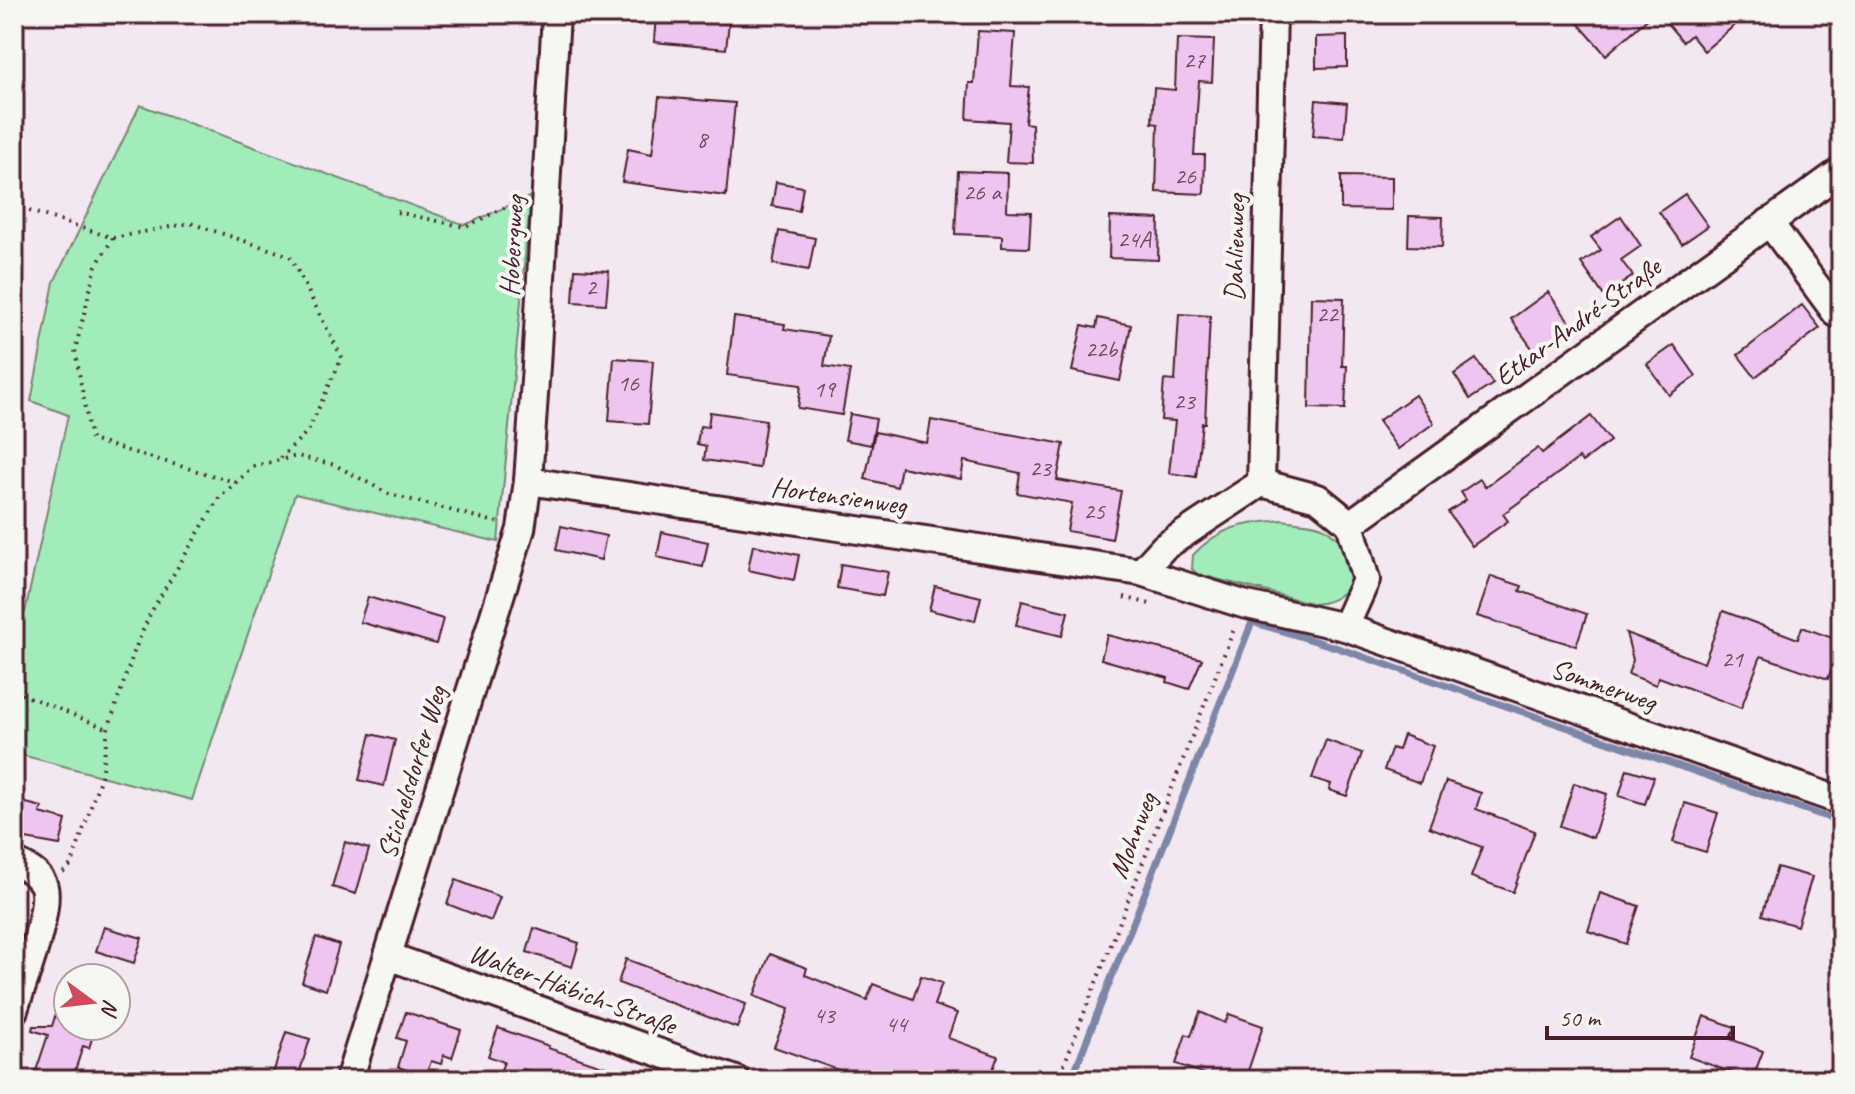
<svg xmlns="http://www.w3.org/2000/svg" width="1855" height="1094" font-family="Caveat,sans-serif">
  <rect width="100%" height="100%" fill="#f3e7f1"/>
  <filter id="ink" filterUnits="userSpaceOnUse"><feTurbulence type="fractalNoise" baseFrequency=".0125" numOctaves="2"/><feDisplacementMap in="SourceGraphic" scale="16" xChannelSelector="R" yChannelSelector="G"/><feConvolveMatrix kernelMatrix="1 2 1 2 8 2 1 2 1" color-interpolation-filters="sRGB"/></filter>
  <g filter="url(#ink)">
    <g fill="#a2ecbb" stroke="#768673" stroke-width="2">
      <path d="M140,105L465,225L531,196L498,542L295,494L192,800L14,753V609L25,612L68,415L31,401L54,282Z"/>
      <path d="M1283,520C1296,523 1316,522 1326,529C1361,553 1363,599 1315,604L1197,574L1192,569L1193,555C1220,526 1245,523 1283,520Z"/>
    </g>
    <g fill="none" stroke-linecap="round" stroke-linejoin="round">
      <path stroke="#7d86a7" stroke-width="7" d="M1071,1080L1252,622L1335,647L1841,822"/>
    </g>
    <g fill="#edc5ee" stroke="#4a1f2b" stroke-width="2">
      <path d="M656,14H714L713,21L729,22L726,49L654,42Z"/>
      <path d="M1570,14H1653L1606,55Z"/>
      <path d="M1659,14H1748L1704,51L1691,35L1683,42Z"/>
      <path d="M978,31L1015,33L1011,86L1029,87L1025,123L1032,124L1033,163L1006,162L1009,122L967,119L969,83H974Z"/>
      <path d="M1347,36V67L1316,68V37Z"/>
      <path d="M1177,39L1214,40L1212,82L1199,81L1194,155H1205L1204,194L1156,192L1158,124L1152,123L1154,88L1175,90Z"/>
      <path d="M659,97L735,103L726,196L622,182L628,149L652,154Z"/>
      <path d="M1316,100L1347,103L1344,138L1313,136Z"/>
      <path d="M958,171L1008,173L1007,211L1031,212L1029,248L1002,247V236L955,234Z"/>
      <path d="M1341,176L1392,177V210L1341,209Z"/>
      <path d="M776,182L803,187L799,211L772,206Z"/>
      <path d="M1685,194L1708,226L1682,244L1659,212Z"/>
      <path d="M1409,216L1443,217L1442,247L1408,246Z"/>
      <path d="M1621,216L1641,246L1621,260L1633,276L1604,296L1581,263L1601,250L1591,237Z"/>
      <path d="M1110,217L1159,219L1158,260L1109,258Z"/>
      <path d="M779,231L815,238L809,270L773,264Z"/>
      <path d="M575,269L609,271L606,304L573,302Z"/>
      <path d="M1548,292L1574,328L1537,355L1511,319Z"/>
      <path d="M1311,297L1344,298L1342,366H1347L1345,409L1309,408Z"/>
      <path d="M1802,305L1820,328L1755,377L1738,355Z"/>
      <path d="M1179,314L1210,316L1205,423H1202L1196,477L1169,473L1175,421L1161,420L1164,380L1175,381Z"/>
      <path d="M734,317L785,324L784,329L829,336L824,366L850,370L842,415L798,408L801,385L727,375Z"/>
      <path d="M1098,318L1131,325L1120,381L1072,371L1082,325L1096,328Z"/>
      <path d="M1674,345L1696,376L1669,395L1647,364Z"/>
      <path d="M614,358L653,361L648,424L609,421Z"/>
      <path d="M1476,359L1493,384L1470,399L1454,374Z"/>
      <path d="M1415,395L1434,423L1398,449L1378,421Z"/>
      <path d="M710,412L766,420L759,468L704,460L706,446L697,444L700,426L708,427Z"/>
      <path d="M850,414L876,419L871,445L845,440Z"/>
      <path d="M1591,416L1610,441L1582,462L1579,458L1503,514L1508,521L1472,546L1448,512L1466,500L1461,492L1480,479L1485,487L1538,448L1542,453Z"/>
      <path d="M931,420L1064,444L1057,480L1121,491L1112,539L1067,531L1072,503L1017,493L1020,473L964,461L961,479L901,467L897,487L865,479L875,432L927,443Z"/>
      <path d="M561,526L606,536L601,560L556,550Z"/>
      <path d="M662,532L708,542L703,567L657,557Z"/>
      <path d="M753,545L799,555L794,580L748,570Z"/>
      <path d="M841,564L888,572L883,596L837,588Z"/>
      <path d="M1491,576L1522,586L1520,591L1587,614L1576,646L1477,616Z"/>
      <path d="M935,586L981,597L975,621L929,610Z"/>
      <path d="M368,597L443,619L436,644L360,622Z"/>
      <path d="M1022,601L1068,612L1062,636L1016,625Z"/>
      <path d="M1723,611L1798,639L1802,627L1841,641L1828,679L1761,656L1741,708L1659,677L1656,685L1628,674L1633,660L1626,633L1704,663Z"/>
      <path d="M1107,635L1202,659L1189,689L1167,682L1168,678L1101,659Z"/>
      <path d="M371,734L395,740L384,786L359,780Z"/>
      <path d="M1403,735L1433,746L1420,783L1384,770L1392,748L1398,750Z"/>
      <path d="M1326,740L1362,753L1347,796L1329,790L1331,784L1312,778Z"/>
      <path d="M1627,769L1654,777L1645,804L1619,796Z"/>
      <path d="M1446,781L1481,793L1476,809L1535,831L1513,892L1471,877L1482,847L1429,827Z"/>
      <path d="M1574,783L1607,794L1593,838L1560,826Z"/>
      <path d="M14,800L42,807L40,813L66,820L60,845L14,837Z"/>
      <path d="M1685,803L1718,813L1706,852L1673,842Z"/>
      <path d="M345,842L369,849L356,894L332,887Z"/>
      <path d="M1777,867L1812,877L1797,926L1762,915Z"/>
      <path d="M456,880L500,897L491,921L447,904Z"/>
      <path d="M1600,893L1639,906L1626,944L1588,931Z"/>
      <path d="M104,927L142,938L134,963L96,951Z"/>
      <path d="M534,928L579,943L572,967L527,952Z"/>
      <path d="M316,937L339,945L326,990L302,982Z"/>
      <path d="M770,954L807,968L805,975L867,1000L873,984L913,999L921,976L942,983L934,1005L957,1013L948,1038L998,1056L989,1080H866L774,1047L789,1009L754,996Z"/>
      <path d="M626,959L746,1004L737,1028L618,983Z"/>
      <path d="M64,988H68V1026H96L89,1048L83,1046L72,1080H33L48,1035L32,1030L33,1026H52Z"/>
      <path d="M406,1012L461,1030L452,1058L444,1055L441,1064L431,1061L426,1076L398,1067L406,1041L397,1038Z"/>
      <path d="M1200,1012L1225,1023L1229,1014L1263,1026L1245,1080H1212L1213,1077L1176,1064L1186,1034L1191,1036Z"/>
      <path d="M1704,1016L1735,1027L1730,1039L1763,1051L1752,1080L1689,1057Z"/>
      <path d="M498,1028L549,1046L548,1048L632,1076L631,1080H555L523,1069L519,1080H497L504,1062L488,1056Z"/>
      <path d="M286,1032L310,1039L297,1080H271Z"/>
    </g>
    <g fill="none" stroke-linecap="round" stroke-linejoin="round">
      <defs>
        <g id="minor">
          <path d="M1769,222L1836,313"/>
          <path d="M528,481L1141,572L1243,604L1345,627L1366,580L1350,524L1318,498L1261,483L1164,547L1141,572"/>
          <path d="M1261,483L1273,14"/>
          <path d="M1350,524L1841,171"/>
          <path d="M1345,627L1841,801"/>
          <path d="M14,862C25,867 37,872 43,884C53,906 22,985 14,1010"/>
          <path d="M388,956L736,1080"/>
          <path d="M349,1080L521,529L528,481L536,366L556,14"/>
        </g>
      </defs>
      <use href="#minor" stroke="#4a1f2b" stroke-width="32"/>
      <g stroke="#4a1f2b" stroke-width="4" stroke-dasharray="2 6" stroke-linecap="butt">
        <path d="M14,206L113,238L190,223L290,256L342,358L308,431L280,458"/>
        <path d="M397,212L465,227L522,199"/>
        <path d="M113,238L96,266L75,350L91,440L235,482"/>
        <path d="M1124,597L1150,604"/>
        <path d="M14,691L108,729"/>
        <path d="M63,872L72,864L101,776L108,729L135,649L150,614L219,498L254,466L297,456L335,465L389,494L499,523"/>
        <path d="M758,1070L786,1080"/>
        <path d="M1058,1080L1234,629"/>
      </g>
      <use href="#minor" stroke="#f6f6f2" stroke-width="26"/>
    </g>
  </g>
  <g text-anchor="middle" stroke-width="8" stroke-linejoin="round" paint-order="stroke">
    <g font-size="24" fill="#73485c">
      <text x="1194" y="68">27</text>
      <text x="702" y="147">8</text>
      <text x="1185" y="184">26</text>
      <text x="982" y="200">26 a</text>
      <text x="1134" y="247">24A</text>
      <text x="591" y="295">2</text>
      <text x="1327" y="322">22</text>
      <text x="1101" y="357">22b</text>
      <text x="628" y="391">16</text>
      <text x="824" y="397">19</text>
      <text x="1184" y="409">23</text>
      <text x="1040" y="476">23</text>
      <text x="1094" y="519">25</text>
      <text x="1732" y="667">21</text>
      <text x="824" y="1023">43</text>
      <text x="896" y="1032">44</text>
    </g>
    <g font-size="28" fill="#4a1f2b" stroke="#f6f6f2">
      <text transform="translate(511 246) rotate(-87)" y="10">Hobergweg</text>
      <text transform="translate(1234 248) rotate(-89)" y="10">Dahlienweg</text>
      <text transform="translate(1577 321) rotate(-36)" y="10">Etkar-André-Straße</text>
      <text transform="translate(839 495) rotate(8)" y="10">Hortensienweg</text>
      <text transform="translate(1604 684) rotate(19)" y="10">Sommerweg</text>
      <text transform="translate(411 772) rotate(-73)" y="10">Stichelsdorfer Weg</text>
      <text transform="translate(1132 835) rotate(-69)" y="10">Mohnweg</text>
      <text transform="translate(573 988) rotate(20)" y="10">Walter-Häbich-Straße</text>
    </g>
  </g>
  <rect width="1855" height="1094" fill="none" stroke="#f6f6f2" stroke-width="48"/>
  <rect x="24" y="24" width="1807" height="1046" fill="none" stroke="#4a1f2b" stroke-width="3" filter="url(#ink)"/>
  <g transform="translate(92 1002) rotate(105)"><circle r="38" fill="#f6f6f2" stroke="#b1a0a2" stroke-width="2"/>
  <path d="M0-6L14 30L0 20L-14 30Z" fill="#d1495b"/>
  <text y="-12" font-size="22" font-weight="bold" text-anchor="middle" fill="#4a1f2b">N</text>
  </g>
  <path d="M1547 1026v12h186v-12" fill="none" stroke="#4a1f2b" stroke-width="4"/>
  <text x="1559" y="1026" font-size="24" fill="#4a1f2b" stroke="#f6f6f2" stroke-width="6" paint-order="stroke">50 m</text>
</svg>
